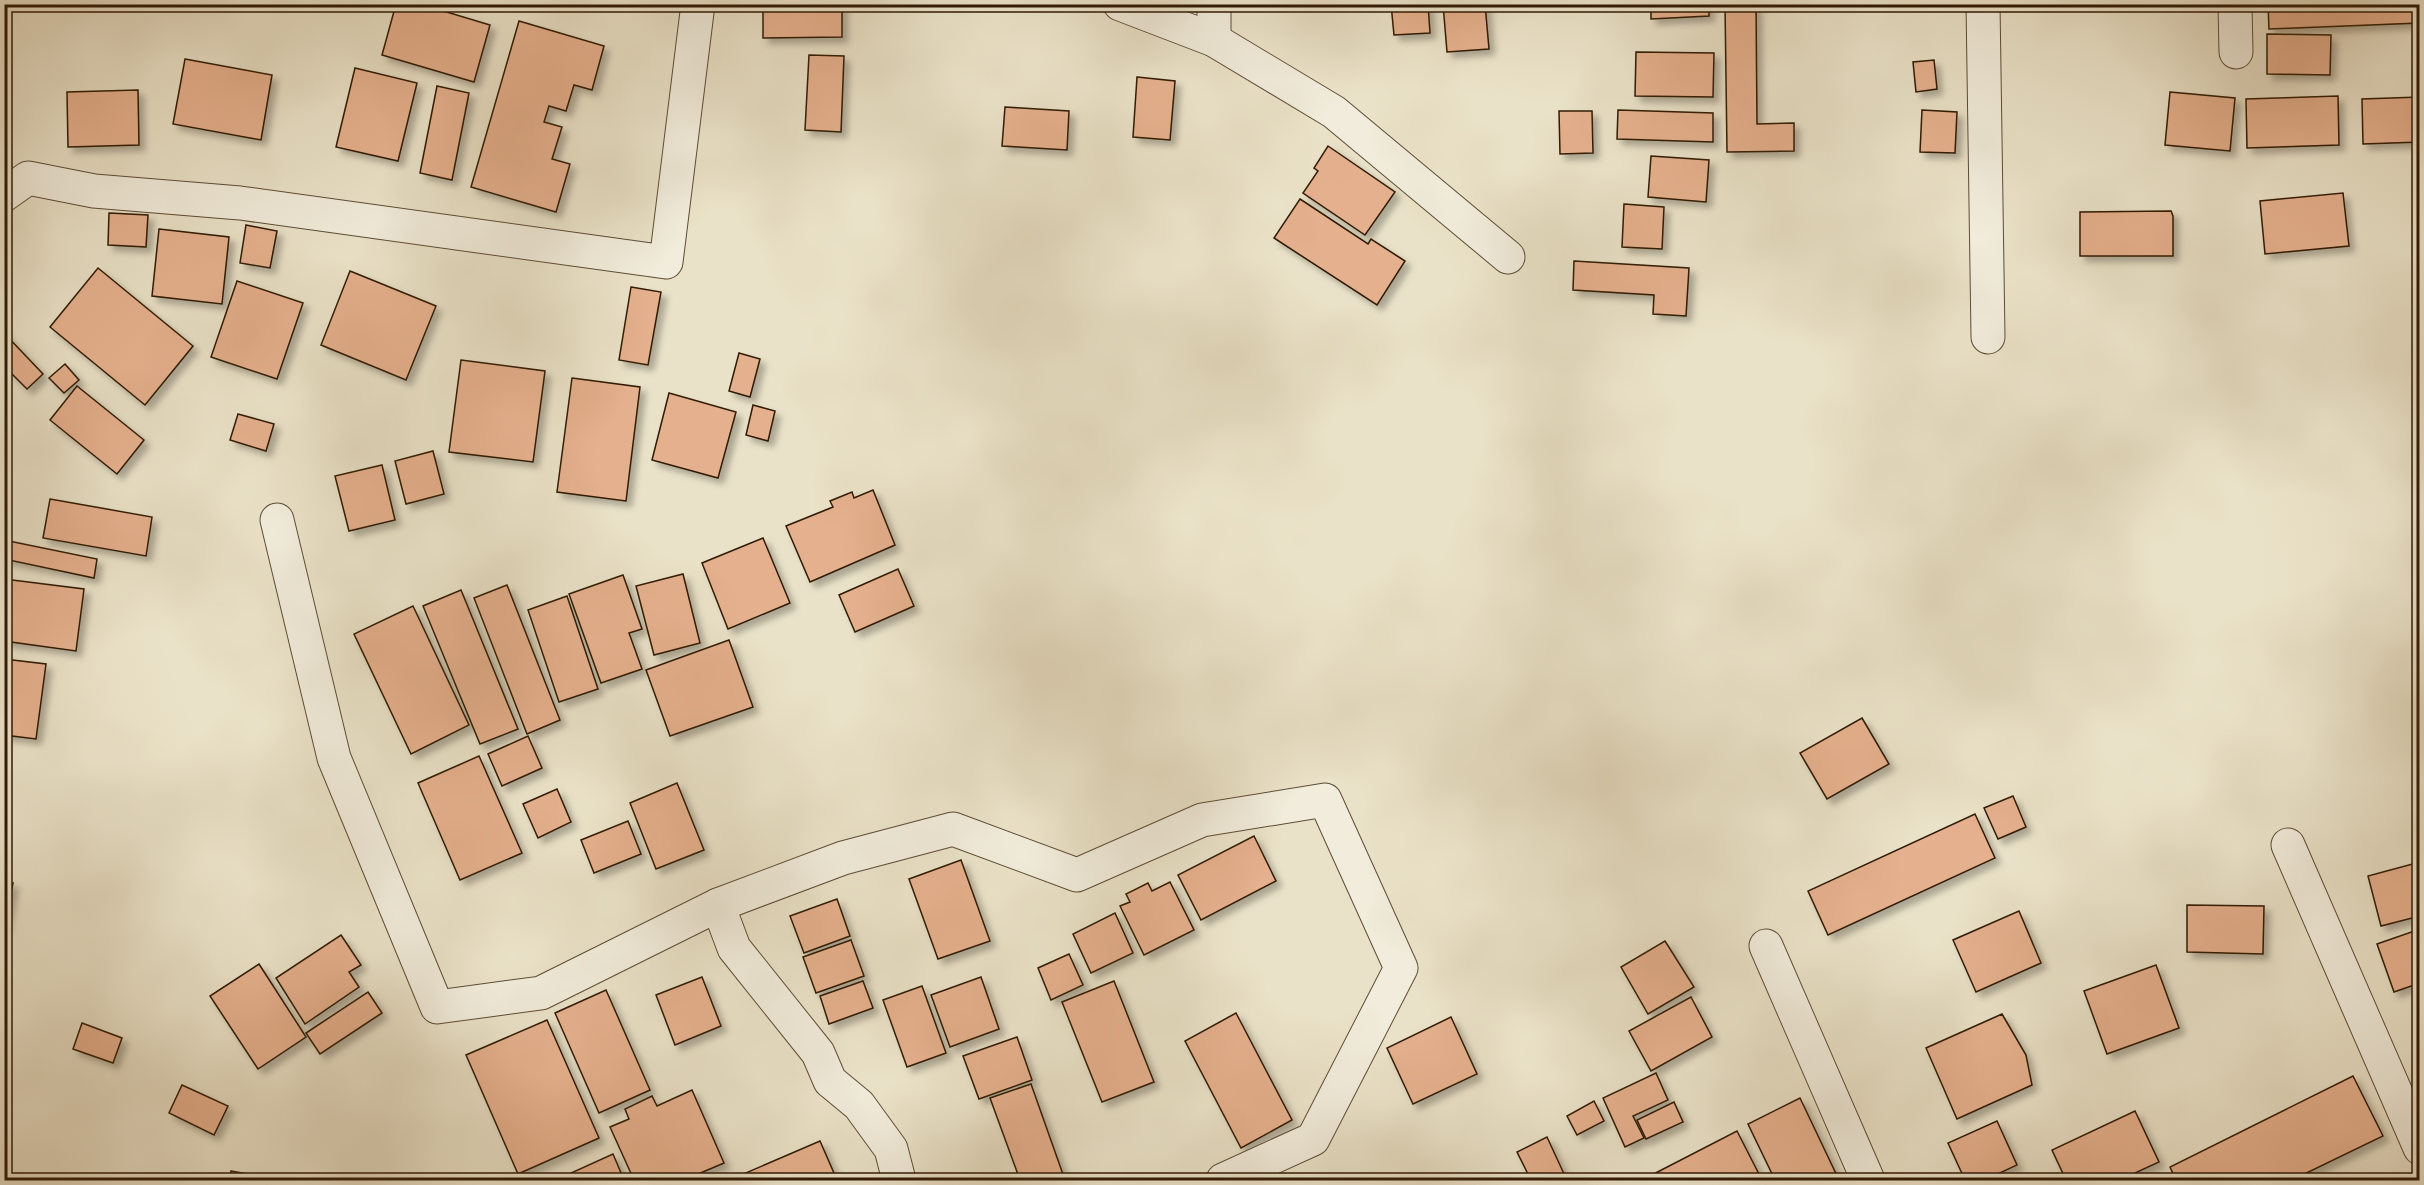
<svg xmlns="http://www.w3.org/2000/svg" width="2424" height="1185" font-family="Alegreya,serif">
  <defs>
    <filter id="shadow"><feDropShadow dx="5.5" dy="5.5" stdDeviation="3" flood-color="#0004"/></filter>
  </defs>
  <rect width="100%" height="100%" fill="#eae2c8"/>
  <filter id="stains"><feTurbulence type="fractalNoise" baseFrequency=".00333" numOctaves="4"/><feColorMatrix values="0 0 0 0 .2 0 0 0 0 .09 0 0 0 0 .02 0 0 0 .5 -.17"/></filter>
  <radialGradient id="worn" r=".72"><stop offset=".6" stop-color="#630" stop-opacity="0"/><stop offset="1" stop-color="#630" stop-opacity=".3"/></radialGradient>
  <g fill="#e5b08d" stroke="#301a05" stroke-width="1.5" filter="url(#shadow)">
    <path d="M396,4H420L490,25L474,82L382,55Z"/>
    <path d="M763,4H842V37L763,38Z"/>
    <path d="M1391,4H1428L1430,33L1394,35Z"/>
    <path d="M1443,4H1485L1489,49L1447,52Z"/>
    <path d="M1651,4H1709V16L1651,19Z"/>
    <path d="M1725,4H1756L1757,124L1794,123V151L1727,152Z"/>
    <path d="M2268,4H2420V23L2269,29Z"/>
    <path d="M519,21L604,46L592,90L574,85L566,111L549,106L544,122L562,127L552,159L570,164L556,212L471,187Z"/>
    <path d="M2267,34L2331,35L2330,75L2267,74Z"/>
    <path d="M1636,52L1714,53L1713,97L1635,96Z"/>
    <path d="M809,55L844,56L841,132L805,130Z"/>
    <path d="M185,59L272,75L261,140L173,124Z"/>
    <path d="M1934,60L1937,89L1916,92L1913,62Z"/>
    <path d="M355,68L417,83L398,161L336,147Z"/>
    <path d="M1137,77L1175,81L1170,140L1133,137Z"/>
    <path d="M437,86L469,93L452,180L420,173Z"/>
    <path d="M138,90L139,145L68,147L67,92Z"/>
    <path d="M2170,92L2235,98L2230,151L2165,145Z"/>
    <path d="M2338,96L2339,145L2247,148L2246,99Z"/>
    <path d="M2420,97V142L2363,144L2362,99Z"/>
    <path d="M1005,107L1069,111L1067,150L1002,146Z"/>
    <path d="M1618,110L1713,113V142L1617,139Z"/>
    <path d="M1922,110L1957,112L1955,153L1920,152Z"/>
    <path d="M1559,111H1592L1593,153L1560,154Z"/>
    <path d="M1328,146L1395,192L1365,235L1303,193L1318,171L1314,168Z"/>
    <path d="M1651,156L1709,160L1706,202L1648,197Z"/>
    <path d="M2343,193L2349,246L2265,254L2260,201Z"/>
    <path d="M1300,199L1368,244L1371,239L1405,261L1377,305L1274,238Z"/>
    <path d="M1624,204L1664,207L1662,249L1622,247Z"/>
    <path d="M2171,211L2173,216V256H2080V212Z"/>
    <path d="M109,213L148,215L146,247L108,245Z"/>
    <path d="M246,225L277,231L270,268L240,263Z"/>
    <path d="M159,229L229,237L222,304L152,296Z"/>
    <path d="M1574,261L1689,268L1686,316L1653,314L1654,295L1573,290Z"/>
    <path d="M98,268L193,346L145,405L50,327Z"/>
    <path d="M350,271L436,306L406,380L321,345Z"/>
    <path d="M237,281L303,303L277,379L211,357Z"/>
    <path d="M631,287L661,292L648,365L619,360Z"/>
    <path d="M4,333L43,374L27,389L4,366Z"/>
    <path d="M739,353L760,359L750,397L729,391Z"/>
    <path d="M461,360L545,371L533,462L449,452Z"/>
    <path d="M65,364L79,380L64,393L49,378Z"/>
    <path d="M572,378L640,387L626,501L557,492Z"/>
    <path d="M77,386L144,440L117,474L50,420Z"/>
    <path d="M669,393L736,412L718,478L652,460Z"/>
    <path d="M753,405L775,411L768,441L746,435Z"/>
    <path d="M238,414L274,424L266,451L230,440Z"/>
    <path d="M433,451L444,494L406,504L395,461Z"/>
    <path d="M382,465L395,520L349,531L335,476Z"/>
    <path d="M873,490L895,545L810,582L786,526L833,507L830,501L852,492L854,498Z"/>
    <path d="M50,499L152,517L146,556L43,538Z"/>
    <path d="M763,538L790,603L728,629L702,563Z"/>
    <path d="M4,540L97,559L94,578L4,559Z"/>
    <path d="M898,569L914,606L855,632L839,595Z"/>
    <path d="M683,574L700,643L654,655L636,586Z"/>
    <path d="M623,575L642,629L629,633L642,669L601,683L569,594Z"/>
    <path d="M4,579L84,589L76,651L4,641Z"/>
    <path d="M507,585L560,720L527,734L474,598Z"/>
    <path d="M461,590L518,729L480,744L423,606Z"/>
    <path d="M567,596L598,689L559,702L528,610Z"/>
    <path d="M413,606L469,725L411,754L354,634Z"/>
    <path d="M729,640L753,707L670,736L646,670Z"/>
    <path d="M4,659L46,664L36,739L4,735Z"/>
    <path d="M1862,718L1889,764L1827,799L1800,753Z"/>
    <path d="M528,736L542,768L502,786L488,754Z"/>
    <path d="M479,756L522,853L460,880L418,783Z"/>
    <path d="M677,783L704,850L656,869L630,803Z"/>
    <path d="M557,789L571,822L538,838L523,804Z"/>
    <path d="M2013,796L2026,827L1998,839L1984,808Z"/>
    <path d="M1975,814L1995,858L1828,935L1808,891Z"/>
    <path d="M628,821L641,854L594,873L581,840Z"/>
    <path d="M1254,836L1276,881L1201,920L1178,875Z"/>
    <path d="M961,860L990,941L938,959L909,879Z"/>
    <path d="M2420,862V916L2381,926L2368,876Z"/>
    <path d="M4,882L13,883L4,929Z"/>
    <path d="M1170,882L1194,930L1144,955L1120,906L1130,902L1126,894L1148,883L1152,891Z"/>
    <path d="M837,899L850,936L804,953L790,916Z"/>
    <path d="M2187,905L2264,906L2263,954L2187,952Z"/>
    <path d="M2019,911L2041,963L1976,992L1953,940Z"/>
    <path d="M1115,913L1133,953L1091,973L1073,934Z"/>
    <path d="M2420,929V983L2394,992L2377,944Z"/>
    <path d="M341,935L361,965L349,972L359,987L305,1024L276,978Z"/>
    <path d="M851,940L864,976L816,993L803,957Z"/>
    <path d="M1665,941L1694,987L1648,1014L1621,967Z"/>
    <path d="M1069,954L1083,985L1051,1000L1038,968Z"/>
    <path d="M259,964L306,1037L258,1069L210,996Z"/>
    <path d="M2156,965L2179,1028L2107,1054L2084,991Z"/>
    <path d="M702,977L721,1026L675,1045L656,995Z"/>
    <path d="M981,977L999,1029L950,1047L931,995Z"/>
    <path d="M863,981L873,1008L829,1024L820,996Z"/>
    <path d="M1114,981L1154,1082L1102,1102L1062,1002Z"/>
    <path d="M922,986L946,1053L907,1067L883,1000Z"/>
    <path d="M606,990L650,1090L599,1113L555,1013Z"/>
    <path d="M368,992L382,1013L320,1054L306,1033Z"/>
    <path d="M1691,997L1712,1037L1651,1071L1629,1031Z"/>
    <path d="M1236,1013L1292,1120L1241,1148L1185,1041Z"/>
    <path d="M2002,1014L2026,1055L2032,1085L1957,1119L1926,1048Z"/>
    <path d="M1451,1017L1477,1074L1413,1104L1387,1048Z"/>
    <path d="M547,1020L599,1138L518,1174L466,1055Z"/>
    <path d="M82,1023L122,1038L113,1063L73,1049Z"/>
    <path d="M1017,1037L1032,1080L979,1099L963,1056Z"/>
    <path d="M1656,1073L1668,1100L1633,1116L1644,1138L1625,1147L1603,1098Z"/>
    <path d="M2353,1076L2383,1136L2292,1180H2176L2170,1167Z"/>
    <path d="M1031,1084L1065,1180H1020L990,1098Z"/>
    <path d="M182,1085L228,1106L214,1135L169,1113Z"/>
    <path d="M692,1090L724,1163L684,1180H634L610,1127L629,1119L625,1109L652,1096L657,1106Z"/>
    <path d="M1800,1098L1839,1180H1775L1748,1124Z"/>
    <path d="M1594,1101L1604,1121L1577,1135L1567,1116Z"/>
    <path d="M1674,1102L1683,1122L1646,1139L1637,1120Z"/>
    <path d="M2135,1111L2159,1162L2120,1180H2066L2052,1150Z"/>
    <path d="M1997,1121L2017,1165L1985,1180H1965L1948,1143Z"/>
    <path d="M1737,1131L1762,1180H1642Z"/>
    <path d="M1547,1137L1565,1176L1556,1180H1531L1517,1152Z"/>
    <path d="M820,1141L837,1180H744L741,1175Z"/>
    <path d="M613,1154L624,1180H561L560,1178Z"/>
    <path d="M231,1171L281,1180H230Z"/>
    <path d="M116,1174L183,1180H116Z"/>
  </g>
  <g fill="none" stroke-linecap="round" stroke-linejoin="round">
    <defs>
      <g id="minor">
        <path d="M1120,4L1214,40L1334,112L1508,257"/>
        <path d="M1214,4V40"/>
        <path d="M1983,4L1988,337"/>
        <path d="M2235,4L2236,52"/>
        <path d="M4,195L28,178L94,191L240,203L666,262L698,4"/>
        <path d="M277,520L334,758L437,1007L541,993L718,905L734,948L818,1053L830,1081L859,1105L891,1149L899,1180"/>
        <path d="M2288,845L2420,1148"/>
        <path d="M718,905L843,858L953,829L1077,875L1202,820L1325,800L1401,968L1313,1139L1223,1180"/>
        <path d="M1766,946L1868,1180"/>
      </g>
    </defs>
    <use href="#minor" stroke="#5e4c36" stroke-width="35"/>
    <use href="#minor" stroke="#f1ecdb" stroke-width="33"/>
  </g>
  <rect width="2424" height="1185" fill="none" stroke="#eae2c8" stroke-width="24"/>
  <rect x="6" y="6" width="2412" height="1173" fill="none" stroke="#301a05" stroke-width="3"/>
  <rect x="12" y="12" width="2400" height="1161" fill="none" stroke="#301a05" stroke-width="1.5"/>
  <rect width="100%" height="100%" filter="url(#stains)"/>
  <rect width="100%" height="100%" fill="url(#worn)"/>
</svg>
